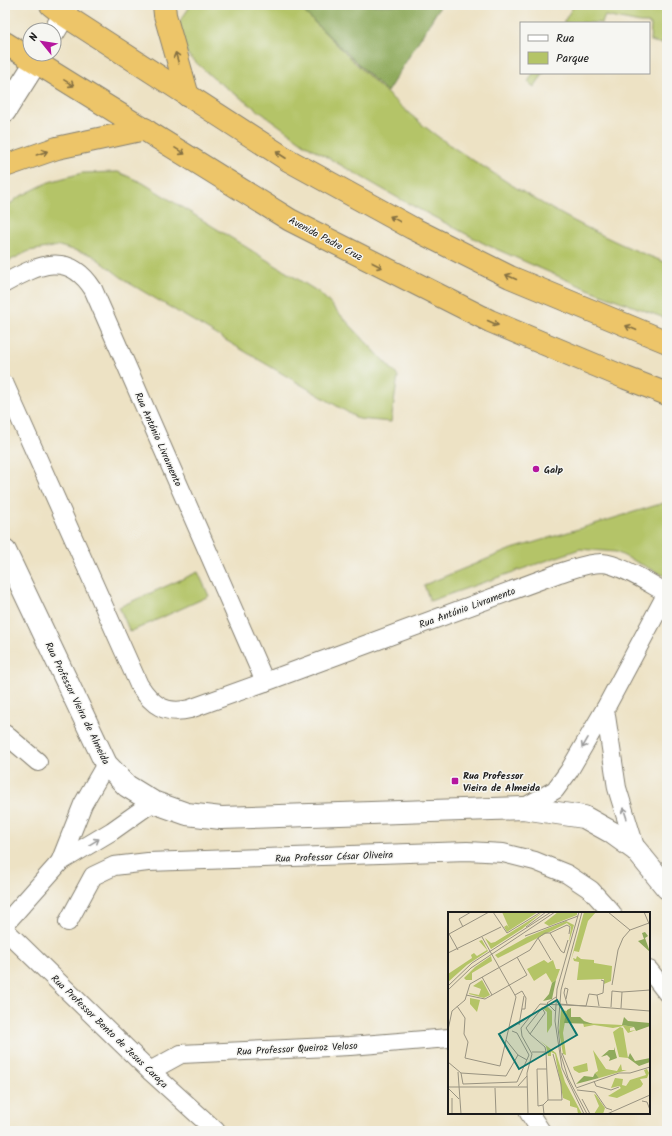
<svg xmlns="http://www.w3.org/2000/svg" width="672" height="1136" font-family="Kalam,sans-serif">
  <rect width="100%" height="100%" fill="#f6f6f2"/>
  <filter id="ink" filterUnits="userSpaceOnUse"><feTurbulence type="fractalNoise" baseFrequency=".025" numOctaves="2"/><feDisplacementMap in="SourceGraphic" scale="8" xChannelSelector="R" yChannelSelector="G"/><feConvolveMatrix kernelMatrix="1 2 1 2 8 2 1 2 1" color-interpolation-filters="sRGB"/></filter>
  <filter id="wash" filterUnits="userSpaceOnUse"><feTurbulence type="fractalNoise" baseFrequency=".012" numOctaves="4" result="noise"/><feDisplacementMap in="SourceGraphic" scale="16" xChannelSelector="R" yChannelSelector="G"/><feGaussianBlur stdDeviation="0.9" result="paint"/><feColorMatrix in="noise" values="0 0 0 0 0 0 0 0 0 0 0 0 0 0 0 0 0 1.4 0 .05"/><feComposite in="paint" operator="in"/></filter>
  <g filter="url(#wash)">
    <rect width="100%" height="100%" fill="#ede2c4"/>
    <g fill="#b4c467" stroke="#687042">
      <path d="M191,5H297C339,46 379,89 424,126C444,142 466,156 487,169C544,207 603,239 667,263V319L585,288L487,245L398,198L306,145L213,78L188,55L176,27Z"/>
      <path d="M574,5H661L667,7V45L650,41L651,25H649V23H640L605,16L602,23H563Z"/>
      <path d="M533,73H544L534,87L528,82Z"/>
      <path d="M118,172L143,183L320,293L398,376L391,422L359,419L129,283L92,255L59,246L29,251L5,263V209L17,198L49,182L82,173Z"/>
      <path d="M667,502V577L616,552L580,549L430,601L424,585L509,550Z"/>
      <path d="M198,572L209,596L130,632L119,607Z"/>
    </g>
    <path fill="#8faa5c" stroke="#56633c" d="M297,5H441L387,92Z"/>
  </g>
  <g filter="url(#ink)">
    <g fill="none" stroke-linecap="round" stroke-linejoin="round">
      <defs>
        <g id="minor">
          <path d="M5,283C38,265 68,250 93,289L265,682"/>
          <path d="M5,385L139,685C152,705 165,715 190,709L265,682L559,573C573,569 587,563 602,563C620,564 650,584 667,593"/>
          <path d="M605,709L617,788L636,850"/>
          <path d="M5,734L38,762"/>
          <path d="M523,808L555,790L569,771L605,709L667,593"/>
          <path d="M60,862L83,804L106,764"/>
          <path d="M68,922L93,876L114,866L148,862L467,851L503,853L535,861L567,874L591,890L612,913"/>
          <path d="M5,924L60,862L112,831L153,802"/>
          <path d="M5,930L150,1071L216,1131"/>
          <path d="M649,970L667,993"/>
          <path d="M150,1071L181,1054L350,1046L449,1038"/>
          <path d="M529,1113L541,1131"/>
        </g>
        <g id="tertiary">
          <path d="M54,32L64,15L67,5"/>
          <path d="M5,111L41,54"/>
          <path d="M5,551L106,764L127,786L153,802L187,814L221,818L523,808L584,817L611,832L636,850L667,888"/>
        </g>
        <g id="trunk">
          <path d="M51,5L64,15L288,160L412,228L510,277L667,342"/>
          <path d="M164,5L165,15L188,96"/>
          <path d="M5,43L290,220L490,321L626,378L667,394"/>
          <path d="M5,166L57,148L145,129"/>
        </g>
      </defs>
      <use href="#minor" stroke="#847f70" stroke-width="20"/>
      <use href="#tertiary" stroke="#847f70" stroke-width="24"/>
      <use href="#trunk" stroke="#847f70" stroke-width="24"/>
      <use href="#minor" stroke="#fff" stroke-width="18"/>
      <use href="#tertiary" stroke="#fff" stroke-width="22"/>
      <use href="#trunk" stroke="#edc569" stroke-width="22"/>
    </g>
    <defs><path id="oneway-shaft" d="M-6 0H5M1.5-3L5.5 0L1.5 3" fill="none" stroke-width="1.6" stroke-linecap="round" stroke-linejoin="round"/></defs>
    <g stroke="#847042">
      <use href="#oneway-shaft" transform="translate(177 58) rotate(-106)"/>
      <use href="#oneway-shaft" transform="translate(69 83) rotate(31)"/>
      <use href="#oneway-shaft" transform="translate(180 151) rotate(32)"/>
      <use href="#oneway-shaft" transform="translate(42 153) rotate(-19)"/>
      <use href="#oneway-shaft" transform="translate(281 155) rotate(-147)"/>
      <use href="#oneway-shaft" transform="translate(395 219) rotate(-151)"/>
      <use href="#oneway-shaft" transform="translate(377 265) rotate(27)"/>
      <use href="#oneway-shaft" transform="translate(511 277) rotate(-156)"/>
      <use href="#oneway-shaft" transform="translate(493 323) rotate(24)"/>
      <use href="#oneway-shaft" transform="translate(631 328) rotate(-157)"/>
    </g>
    <g stroke="#999">
      <use href="#oneway-shaft" transform="translate(585 743) rotate(120)"/>
      <use href="#oneway-shaft" transform="translate(625 813) rotate(-108)"/>
      <use href="#oneway-shaft" transform="translate(94 842) rotate(-31)"/>
    </g>
  </g>
  <g fill="#b5179e" stroke="#f6f6f2" stroke-width="1.5">
    <circle cx="536" cy="469" r="4"/>
    <rect x="451" y="777" width="8" height="8" rx="2"/>
  </g>
  <g text-anchor="middle" stroke-width="3" stroke-linejoin="round" paint-order="stroke">
    <g font-size="10" fill="#1c1c1c" stroke="#f6f6f2">
      <text transform="translate(326 238) rotate(28)" y="4">Avenida Padre Cruz</text>
      <text transform="translate(159 439) rotate(66)" y="4">Rua António Livramento</text>
      <text transform="translate(467 607) rotate(-20)" y="4">Rua António Livramento</text>
      <text transform="translate(78 703) rotate(64)" y="4">Rua Professor Vieira de Almeida</text>
      <text transform="translate(334 856) rotate(-2)" y="4">Rua Professor César Oliveira</text>
      <text transform="translate(110 1031) rotate(44)" y="4">Rua Professor Bento de Jesus Caraça</text>
      <text transform="translate(297 1048) rotate(-3)" y="4">Rua Professor Queiroz Veloso</text>
    </g>
    <g font-size="10" font-weight="bold" fill="#1c1c1c" stroke="#f6f6f2" text-anchor="start">
      <text x="544" y="473">Galp</text>
      <text x="463" y="779">Rua Professor<tspan x="463" dy="12">Vieira de Almeida</tspan></text>
    </g>
  </g>
  <g transform="translate(448 912)">
    <rect width="202" height="202" fill="#ede2c4"/>
    <path d="M54,0H90L59,20L56,15L59,13L61,16ZM95,0L74,17L43,37L37,26L43,31L47,30ZM110,0H129V3L101,14L96,11ZM136,0H148L140,9L131,40L126,39L123,48ZM118,9L126,13L121,30L123,15L119,11L50,46L47,43L79,25ZM34,28L40,39L19,53L0,70V62L24,46L23,43L26,41L29,44L39,38L31,29ZM43,44L44,49L24,61V68H18L16,66L27,55ZM129,44L133,47L146,48V51L164,54L163,69L156,72V67L129,68L131,50L126,49L125,46L128,47ZM96,48L100,51L105,48L108,57H112L108,68L104,71L98,61L86,69L79,57ZM34,68L42,83L36,86L21,82L22,74L21,81L31,83L33,77L25,74ZM22,86L32,88L29,100L22,92ZM93,95H100L104,99V113L99,121V100ZM113,98L119,99L115,121L118,143L115,142L111,120ZM135,111L174,113L186,115L182,116V119L188,118L180,121L175,114L165,116L146,113L136,115ZM172,115L175,116L180,146L171,145L165,120ZM91,128L108,141L117,170L134,202H130L129,196L122,194V189L115,186L107,142L103,140V144H100L98,134ZM145,138L158,157L169,159L173,152L174,158H179L151,166L147,161L150,159ZM139,151L140,159L131,161L126,158L125,155ZM199,157L201,161L199,166L192,167L195,172L193,175L169,186L160,184L173,176L171,174L163,176L167,166L175,167L174,173L178,174L182,168L198,163L196,158ZM146,182L148,183L157,196L155,202H146L151,194Z" fill="#b4c467"/>
    <path d="M197,20L200,24L197,26L202,40L190,29L196,27L194,21ZM108,68L104,87L95,89L101,82L104,71ZM123,96V105H132L136,109L145,112L116,111L119,98ZM176,105L180,109L202,111V114L188,119L186,115L174,113ZM166,135L169,146L161,149L162,146L159,143L153,145L161,138H166ZM182,141L187,149L202,146V150L191,154L180,146ZM147,161L151,166L128,172L136,164L145,165Z" fill="#8faa5c"/>
    <path fill="none" stroke="#999381" stroke-width="1" d="M45,0L59,21L93,0M131,0L109,77L107,109L114,156L136,202M134,0L113,78L110,116L113,143L120,166L139,202M160,0L182,18L201,11M196,0L202,14M15,15L11,7L23,0M78,15L98,0M0,20L10,38M102,21L113,39M1,22L41,0M77,24L130,4M90,26L103,48M113,39L116,41L120,28M0,41L53,15M34,65L44,83M164,73L170,38L175,26L182,18M0,74L24,51L103,0M0,78L23,56L107,0M174,80L202,78M18,83L37,87L79,63L69,45M67,83L74,79L78,86L77,97H74M149,83L155,81L156,69L153,68M118,87L120,77L117,76L116,81L119,92M111,92L202,99M9,94L17,106L16,122L20,130L17,146L52,154L68,85L34,25M138,94L141,82L149,83L151,94M163,95L164,79L174,80L173,96M107,99L99,91L108,85M71,113L76,84M0,118L4,99L17,88L22,72L82,38L90,26L97,21H102L119,13L122,15L121,22M82,122L78,116L94,96L97,101L82,122L97,135L98,140M58,128L70,143L79,148M84,140H98L100,188L95,193L96,202M114,141L128,175M0,150L13,161L58,164L70,143M10,160L13,202M13,161L15,172L69,170L81,143L69,121L64,119M146,169L148,174L163,178L171,175M70,174L79,164M0,175H79M0,176L11,187M47,176L48,202M128,176L171,161H182L202,155M129,178L147,180L158,196L164,198M4,186V202M134,187L142,202M100,188H114L113,172L105,142M194,189L199,190L202,198M95,193L90,194L89,157H99M80,202L79,161L84,142L74,124L73,116L92,92L138,94M159,202L202,183"/>
    <path fill="#0f766e" fill-opacity="0.15" stroke="#0f766e" stroke-width="2" d="M109,88L129,123L71,157L51,122Z"/>
    <rect width="202" height="202" fill="none" stroke="#1c1c1c" stroke-width="2"/>
  </g>
  <rect width="672" height="1136" fill="none" stroke="#f6f6f2" stroke-width="20"/>
  <rect x="520" y="22" width="130" height="52" fill="#f6f6f2" stroke="#9f9f9c"/>
  <rect x="528" y="35" width="20" height="6" fill="#ffffff" stroke="#9f9f9c"/>
  <text x="556" y="42" font-size="12" fill="#1c1c1c">Rua</text>
  <rect x="528" y="52" width="20" height="12" fill="#b4c467" stroke="#9f9f9c"/>
  <text x="556" y="62" font-size="12" fill="#1c1c1c">Parque</text>
  <g transform="translate(42 42) rotate(300)"><circle r="19" fill="#f6f6f2" stroke="#9f9f9c"/>
  <path d="M0-3L7 15L0 10L-7 15Z" fill="#b5179e"/>
  <text y="-6" font-size="11" font-weight="bold" text-anchor="middle" fill="#1c1c1c">N</text>
  </g>
</svg>
